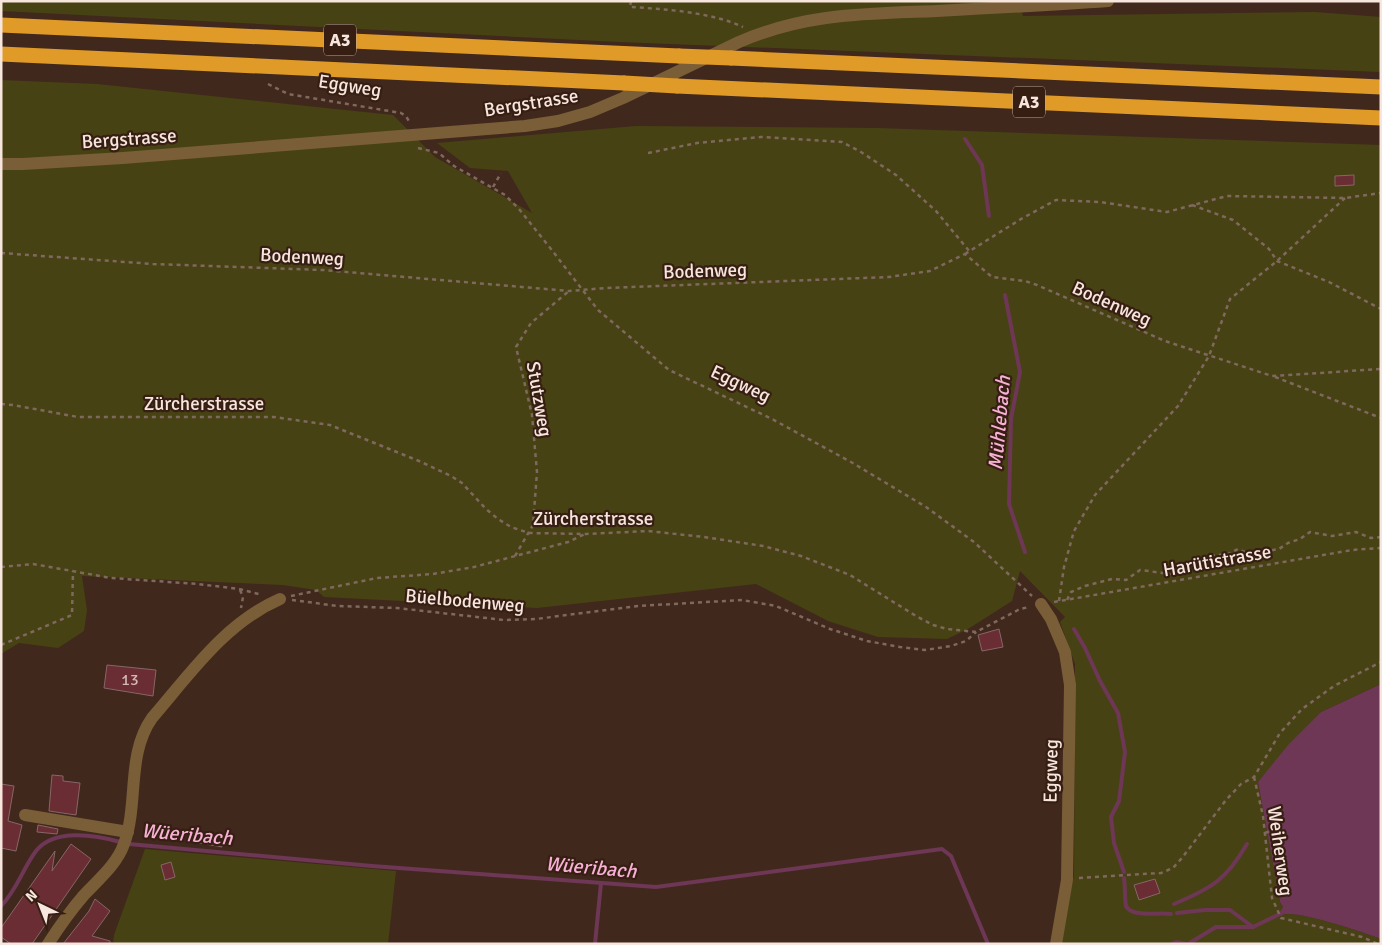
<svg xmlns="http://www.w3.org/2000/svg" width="1382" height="945" font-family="Signika,sans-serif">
  <rect width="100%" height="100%" fill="#41281d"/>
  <g fill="#474213">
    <path d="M1,1H1019L1023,16L1315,12L1381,17V72L620,42L1,11Z"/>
    <path d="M1,80L97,84L393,115L435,157L532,213L508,171L470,168L437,143L636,126L877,128L1381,145V684L1321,712L1258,782L1280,902L1283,907L1280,913L1282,915C1295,909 1365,933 1381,939V944H1060L1074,875L1075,664L1060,622L1065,617L1020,571L1012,601L968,629L947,639L878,637L828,621L756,584L537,608L324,597L316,590L283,585L82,576L87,610L84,631L58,648L19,643L1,654Z"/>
    <path d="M145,849L396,871L388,944H113L114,935Z"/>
  </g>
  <path fill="#6d3755" d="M1381,684V939C1365,933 1295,909 1282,915L1280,912L1283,907L1280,902L1258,782L1288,745L1321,712Z"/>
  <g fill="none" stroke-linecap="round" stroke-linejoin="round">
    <g stroke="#6d3755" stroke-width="4">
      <path d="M965,139L982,165L989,216"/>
      <path d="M1005,295L1020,372L1011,419L1009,504L1025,552"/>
      <path d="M1074,629L1085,648L1100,681L1118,713L1125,752L1119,801L1111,817L1114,843L1124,872"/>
      <path d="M129,844L372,866L656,887L942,849L951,856L988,944"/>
      <path d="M1124,878C1125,883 1125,903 1126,906C1132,918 1159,912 1171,914"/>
      <path d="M1174,904C1212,888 1226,880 1247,844"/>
      <path d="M1,906C17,890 23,868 36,851C54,828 96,835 120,842"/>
      <path d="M1177,913L1205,910H1230L1253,927L1284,912"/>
      <path d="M595,944L601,883"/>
      <path d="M1172,944L1176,942L1187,944"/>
      <path d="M1188,944L1216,927H1253"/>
    </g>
  </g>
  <g fill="#692d33" stroke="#876667">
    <path d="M1354,175V185L1335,186V176Z"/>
    <path d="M999,629L1003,647L982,651L978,635Z"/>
    <path d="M107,665L156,670L153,696L104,688Z"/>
    <path d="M52,775L63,776V781L80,783L76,815L49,811Z"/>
    <path d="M1,784L14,786L8,821L22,825L16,851L1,848Z"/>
    <path d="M38,825L58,829L57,834L37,832Z"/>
    <path d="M196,834L224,837L222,847L194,842Z"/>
    <path d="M71,844L91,859L32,944H11L1,937V928L55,851L52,871Z"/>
    <path d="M171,862L175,877L165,880L161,865Z"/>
    <path d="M1155,879L1160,893L1139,900L1134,885Z"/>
    <path d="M95,899L110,911L92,936L110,941V944H63L89,911Z"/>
  </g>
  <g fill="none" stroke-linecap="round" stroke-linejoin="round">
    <g stroke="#7f685e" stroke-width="2.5" stroke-dasharray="4 4" stroke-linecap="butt">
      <path d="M631,1L630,7C664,9 711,12 743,27"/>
      <path d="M268,84L288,94L401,113L406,116L410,123"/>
      <path d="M418,148L439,153L454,166L505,195L519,209L551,249L598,310L669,370L772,419L851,462L926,507L974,542L1032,596"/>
      <path d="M648,153L697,143L761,137L842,142L861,152L896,175L936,211L970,252"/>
      <path d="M493,187L501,173"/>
      <path d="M1192,205L1233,220L1269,249L1277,261L1329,282L1381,309"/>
      <path d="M1,253L153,264L323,270L569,291L606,288L889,277L930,271L965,254L992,277L1025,281L1037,285L1165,341L1272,376L1381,369"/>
      <path d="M965,254L1021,219L1056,200L1100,202L1167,212L1227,196L1345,198L1381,193"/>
      <path d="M1275,377L1381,418"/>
      <path d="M1,404L13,405L78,417H274L330,425L419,461L451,476L462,483L486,509L498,519L511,527L529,533L586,534L648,531L704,537L763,546L801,556L850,575L916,616L933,625L947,629L976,632L1020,609L1029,607"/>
      <path d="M515,556L533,525L537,472L532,415L516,347L531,323L569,291"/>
      <path d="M1,567L33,564L111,578L198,584L239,589L262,595"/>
      <path d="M240,590L243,597L241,608"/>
      <path d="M291,596L377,578L433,574L474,567L568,542L585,534"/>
      <path d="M292,600L338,606L397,608L504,620L536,619L638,606L742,600L776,606L830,629L867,641L900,647L925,650L951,646L966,641L976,632"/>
      <path d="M1067,600L1071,592L1085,586L1112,579L1126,580L1140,570L1171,574L1188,562H1199L1209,556L1228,554L1238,549L1249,554L1257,551L1262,552L1279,549L1288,543L1300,539L1310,532L1332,536L1356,532L1371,538L1381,537"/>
      <path d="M1059,601L1064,567L1074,531L1095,495L1178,406L1209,356L1230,299L1277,261L1345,198"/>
      <path d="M1054,602L1352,550L1381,548"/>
      <path d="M1,645L72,615L73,571"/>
      <path d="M1254,777L1263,816L1272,898L1281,918L1362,937L1378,944"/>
      <path d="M1265,833L1276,829"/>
      <path d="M1079,878L1161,873L1173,868L1182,858L1226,800L1241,784L1254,777L1280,733L1302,709L1334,686L1381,662"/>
    </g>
    <g stroke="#7a5e37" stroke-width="12">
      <path d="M1,164H23L123,158L525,126L558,121L590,112L623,98L739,42C806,13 865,14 937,11C994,8 1051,5 1108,1"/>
      <path d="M1041,604L1051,619L1065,652L1070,685L1067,880L1056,944"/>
      <path d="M25,815L128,832"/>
      <path d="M48,944C59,927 71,910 84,895C99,879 117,864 124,844C139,803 126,755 152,718C190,674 225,623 280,599"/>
    </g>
    <g stroke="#e09a27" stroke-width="15">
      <path d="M1,25L679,56"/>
      <path d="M1,54L624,83"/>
      <path d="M731,58L1381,87"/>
      <path d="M677,86L1381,118"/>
    </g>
    <g stroke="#e09a27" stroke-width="15">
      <path d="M679,56L731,58"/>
      <path d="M624,83L677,86"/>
    </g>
  </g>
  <g text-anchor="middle" stroke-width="4.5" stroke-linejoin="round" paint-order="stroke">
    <g font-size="16" fill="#d4b8b3">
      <text x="130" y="685">13</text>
    </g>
    <g fill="#371e13" stroke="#bdaaa1" stroke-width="1">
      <rect x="324" y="24.5" width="32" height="31" rx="4"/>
      <rect x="1013" y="86.5" width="32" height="31" rx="4"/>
    </g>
    <g font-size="18" font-weight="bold" fill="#f7e6de">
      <text x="340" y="46">A3</text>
      <text x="1029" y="108">A3</text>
    </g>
    <g font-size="19" fill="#f7e6de" stroke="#371e13">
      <text transform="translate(350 85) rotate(9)" y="7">Eggweg</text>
      <text transform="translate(531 102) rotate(-9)" y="7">Bergstrasse</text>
      <text transform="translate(129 138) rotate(-4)" y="7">Bergstrasse</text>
      <text transform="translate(302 256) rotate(3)" y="7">Bodenweg</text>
      <text transform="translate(705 270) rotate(-2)" y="7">Bodenweg</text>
      <text transform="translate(1112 303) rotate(24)" y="7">Bodenweg</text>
      <text transform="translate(741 383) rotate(25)" y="7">Eggweg</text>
      <text transform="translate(540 399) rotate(80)" y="7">Stutzweg</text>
      <text x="204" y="410">Zürcherstrasse</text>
      <text x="593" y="525">Zürcherstrasse</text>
      <text transform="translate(1217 560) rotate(-10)" y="7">Harütistrasse</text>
      <text transform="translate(465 600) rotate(5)" y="7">Büelbodenweg</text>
      <text transform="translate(1050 771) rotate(-89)" y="7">Eggweg</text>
      <text transform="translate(1281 851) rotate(82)" y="7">Weiherweg</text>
    </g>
    <g font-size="20" font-style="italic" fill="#f7b1d5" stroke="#371e13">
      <text transform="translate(999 423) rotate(-85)" y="7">Mühlebach</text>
      <text transform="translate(187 834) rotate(5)" y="7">Wüeribach</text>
      <text transform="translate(591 867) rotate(5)" y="7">Wüeribach</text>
    </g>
  </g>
  <rect width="1382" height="945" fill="none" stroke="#f7e6de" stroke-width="5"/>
  <g transform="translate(40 905) rotate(317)" stroke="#371e13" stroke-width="4" paint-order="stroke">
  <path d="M0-4L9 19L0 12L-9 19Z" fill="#f7e6de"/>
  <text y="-8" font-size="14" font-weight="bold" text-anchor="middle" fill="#f7e6de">N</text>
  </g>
</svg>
